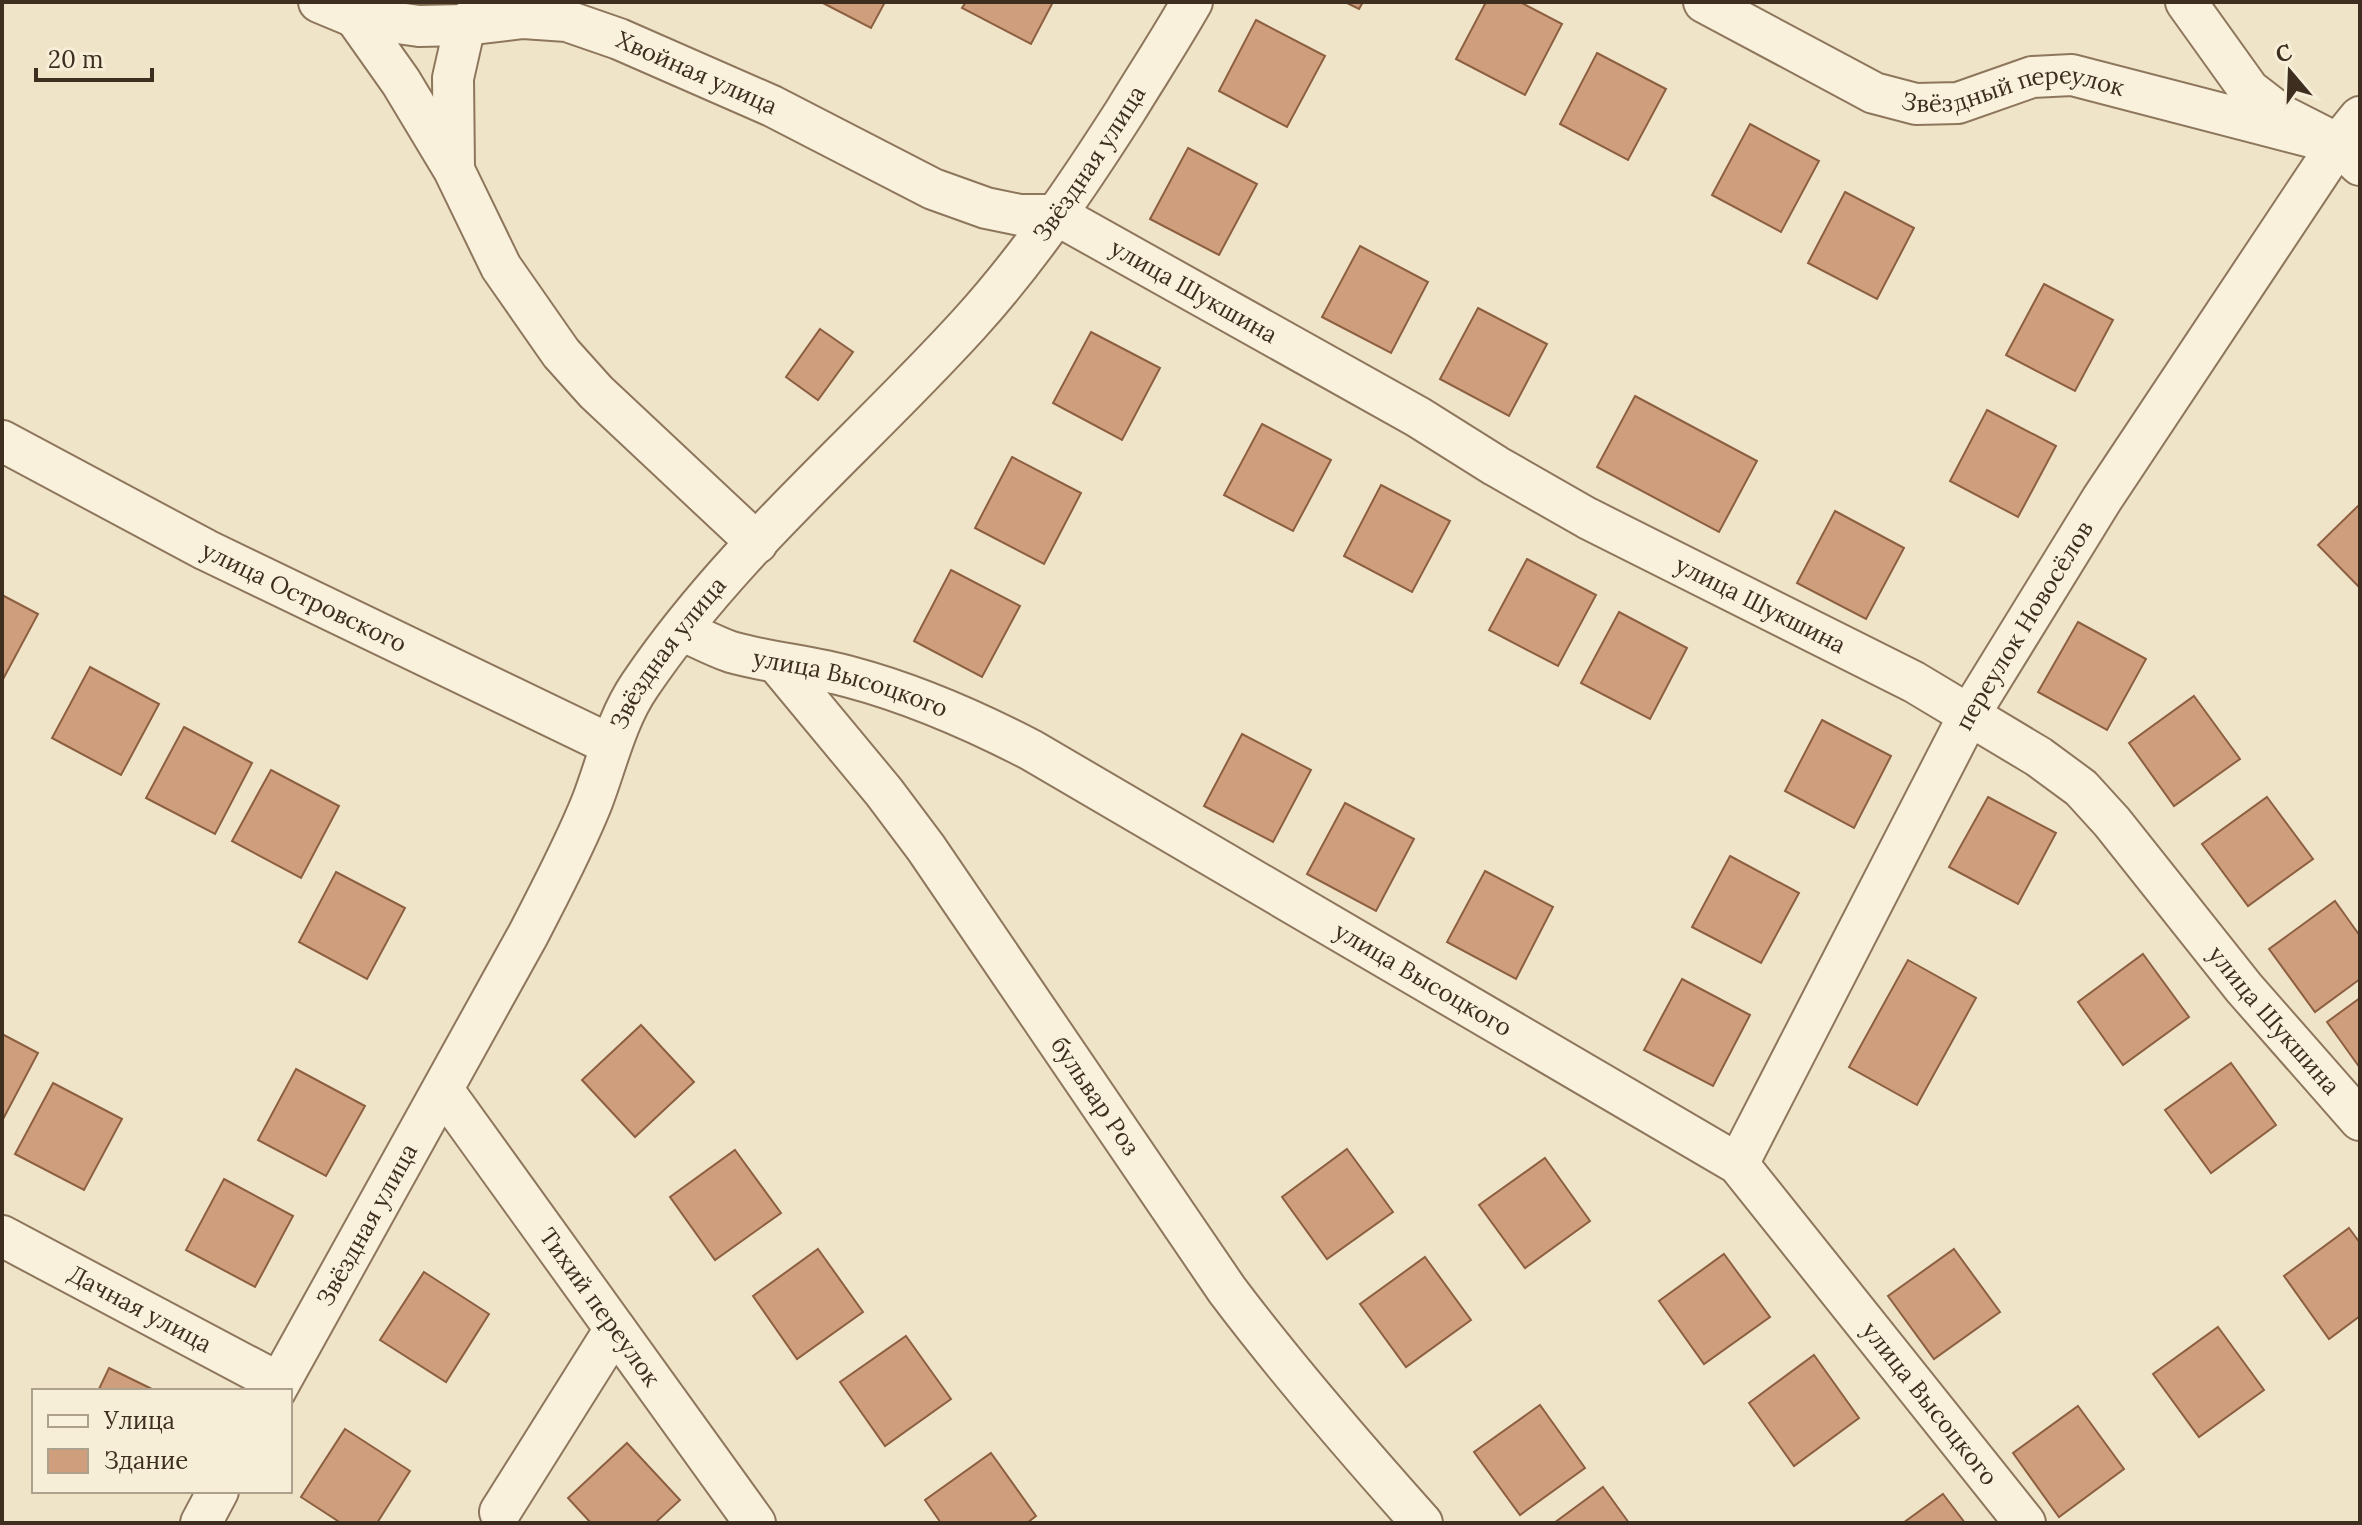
<svg xmlns="http://www.w3.org/2000/svg" width="2362" height="1525" font-family="Lora,serif">
  <rect width="100%" height="100%" fill="#f0e4c8"/>
  <g fill="#cf9f7d" stroke="#8d5f41" stroke-width="2">
    <path d="M821,2H885L871,28Z"/>
    <path d="M966,2H1053L1031,44L962,8Z"/>
    <path d="M1345,2H1363L1359,9Z"/>
    <path d="M1486,2H1520L1562,24L1525,95L1456,59Z"/>
    <path d="M1256,20L1325,56L1287,127L1219,91Z"/>
    <path d="M1597,53L1666,89L1628,160L1560,124Z"/>
    <path d="M1750,124L1819,161L1781,232L1712,195Z"/>
    <path d="M1188,148L1257,184L1219,255L1150,219Z"/>
    <path d="M1845,192L1914,228L1877,299L1808,263Z"/>
    <path d="M1360,246L1428,282L1391,353L1322,317Z"/>
    <path d="M2044,284L2113,320L2075,391L2006,355Z"/>
    <path d="M1478,308L1547,344L1509,416L1440,379Z"/>
    <path d="M820,329L853,352L818,400L786,377Z"/>
    <path d="M1091,332L1160,368L1122,440L1053,403Z"/>
    <path d="M1635,396L1757,461L1719,532L1597,467Z"/>
    <path d="M1987,410L2056,446L2018,517L1950,481Z"/>
    <path d="M1262,424L1331,460L1293,531L1224,495Z"/>
    <path d="M1012,457L1081,493L1044,564L975,528Z"/>
    <path d="M1381,485L1450,521L1412,592L1344,556Z"/>
    <path d="M2360,504V588L2318,545Z"/>
    <path d="M1835,511L1904,548L1866,619L1797,583Z"/>
    <path d="M1527,559L1596,595L1558,666L1489,630Z"/>
    <path d="M951,570L1020,606L982,677L914,641Z"/>
    <path d="M2,595L38,614L2,681Z"/>
    <path d="M1619,612L1687,648L1650,719L1581,683Z"/>
    <path d="M2078,622L2146,659L2107,730L2038,692Z"/>
    <path d="M90,667L159,704L121,775L52,738Z"/>
    <path d="M2194,696L2240,759L2174,806L2129,743Z"/>
    <path d="M1822,720L1891,756L1854,828L1785,791Z"/>
    <path d="M184,727L252,763L215,834L146,798Z"/>
    <path d="M1242,734L1311,770L1273,842L1204,806Z"/>
    <path d="M271,770L339,806L301,878L232,841Z"/>
    <path d="M1988,797L2056,833L2018,904L1949,867Z"/>
    <path d="M2267,797L2313,859L2248,906L2202,844Z"/>
    <path d="M1345,803L1414,839L1376,911L1307,874Z"/>
    <path d="M1730,856L1799,893L1761,963L1692,927Z"/>
    <path d="M1485,871L1553,907L1516,979L1447,942Z"/>
    <path d="M336,872L405,908L367,979L299,942Z"/>
    <path d="M2335,901L2360,936V979L2315,1012L2269,949Z"/>
    <path d="M2143,954L2189,1017L2123,1065L2078,1002Z"/>
    <path d="M1908,960L1976,998L1917,1105L1849,1067Z"/>
    <path d="M1682,979L1750,1015L1713,1086L1644,1050Z"/>
    <path d="M2360,998V1068L2327,1022Z"/>
    <path d="M641,1025L694,1082L635,1137L582,1080Z"/>
    <path d="M2,1034L38,1053L2,1121Z"/>
    <path d="M2231,1063L2276,1125L2211,1173L2165,1110Z"/>
    <path d="M296,1069L365,1106L326,1176L258,1140Z"/>
    <path d="M53,1083L122,1119L84,1190L15,1154Z"/>
    <path d="M1347,1149L1393,1212L1327,1259L1282,1197Z"/>
    <path d="M735,1150L781,1213L715,1260L670,1197Z"/>
    <path d="M1545,1158L1590,1221L1525,1268L1479,1205Z"/>
    <path d="M224,1179L293,1216L255,1287L186,1250Z"/>
    <path d="M2349,1228L2360,1243V1316L2329,1339L2284,1276Z"/>
    <path d="M818,1249L863,1312L797,1359L753,1296Z"/>
    <path d="M1954,1249L2000,1312L1934,1359L1888,1296Z"/>
    <path d="M1724,1254L1770,1317L1704,1364L1659,1301Z"/>
    <path d="M1425,1257L1471,1320L1406,1367L1360,1304Z"/>
    <path d="M424,1272L489,1314L446,1382L380,1340Z"/>
    <path d="M2218,1327L2264,1390L2199,1437L2153,1374Z"/>
    <path d="M906,1336L951,1399L885,1446L840,1382Z"/>
    <path d="M1814,1355L1859,1418L1794,1466L1749,1403Z"/>
    <path d="M109,1368L156,1391H98Z"/>
    <path d="M1540,1405L1585,1468L1520,1515L1474,1452Z"/>
    <path d="M2078,1406L2124,1469L2059,1517L2013,1453Z"/>
    <path d="M345,1429L410,1471L377,1523H341L301,1497Z"/>
    <path d="M627,1443L680,1500L655,1523H591L568,1498Z"/>
    <path d="M991,1453L1036,1516L1027,1523H941L925,1500Z"/>
    <path d="M1603,1487L1629,1523H1554Z"/>
    <path d="M1943,1494L1965,1523H1903Z"/>
  </g>
  <g fill="none" stroke-linecap="round" stroke-linejoin="round">
    <defs>
      <g id="minor">
        <path id="s1" d="M319,2L355,17L419,26L465,25L523,18L567,21L619,39L772,106L933,189L986,208L1020,215H1057L1418,417L1496,466L1587,518L1914,682L2039,757L2081,788L2112,822L2244,988L2360,1120"/>
        <path id="s2" d="M1704,2L1874,93L1916,104L1958,103L2032,77L2072,75L2338,144"/>
        <path d="M2186,2L2249,90L2283,116L2338,144L2360,165"/>
        <path d="M355,17L401,82L454,170L501,267L561,353L596,392L757,543"/>
        <path d="M454,169L453,78L465,25L485,7"/>
        <path id="s3" d="M2,441L206,550L611,745"/>
        <path id="s4" d="M681,630C697,637 714,646 731,652C770,663 811,666 850,677C914,694 973,720 1031,750L1738,1164L2025,1523"/>
        <path id="s5" d="M777,663L884,792L926,848L1227,1290C1288,1371 1354,1447 1422,1523"/>
        <path id="s6" d="M443,1090L755,1523"/>
        <path id="s7" d="M1738,1164L1969,715L2102,499L2338,144L2360,117"/>
        <path id="s8" d="M2,1236L279,1383"/>
        <path id="s9" d="M275,1391L529,933C551,890 574,847 592,802C607,763 616,720 640,685C731,550 860,444 969,324C1029,258 1078,185 1126,110C1148,74 1171,39 1192,2"/>
        <path d="M500,1512L615,1329"/>
        <path d="M201,1523L218,1491"/>
      </g>
    </defs>
    <use href="#minor" stroke="#8d765c" stroke-width="44"/>
    <use href="#minor" stroke="#faf1dc" stroke-width="40"/>
  </g>
  <g text-anchor="middle" stroke-width="8" stroke-linejoin="round" paint-order="stroke">
    <g font-size="24" fill="#3d2e20" stroke="#f7eed8">
      <text dy="8" stroke="none"><textPath href="#s1" startOffset="392">Хвойная улица</textPath></text>
      <text dy="8" stroke="none"><textPath href="#s2" startOffset="336">Звёздный переулок</textPath></text>
      <text dy="8" stroke="none"><textPath href="#s9" startOffset="1486">Звёздная улица</textPath></text>
      <text dy="8" stroke="none"><textPath href="#s1" startOffset="940">улица Шукшина</textPath></text>
      <text dy="8" stroke="none"><textPath href="#s3" startOffset="340">улица Островского</textPath></text>
      <text dy="8" stroke="none"><textPath href="#s1" startOffset="1588">улица Шукшина</textPath></text>
      <text dy="8" stroke="none"><textPath href="#s7" startOffset="610">переулок Новосёлов</textPath></text>
      <text dy="8" stroke="none"><textPath href="#s9" startOffset="838">Звёздная улица</textPath></text>
      <text dy="8" stroke="none"><textPath href="#s4" startOffset="178">улица Высоцкого</textPath></text>
      <text dy="8" stroke="none"><textPath href="#s4" startOffset="826">улица Высоцкого</textPath></text>
      <text dy="8" stroke="none"><textPath href="#s1" startOffset="2260">улица Шукшина</textPath></text>
      <text dy="8" stroke="none"><textPath href="#s5" startOffset="538">бульвар Роз</textPath></text>
      <text dy="8" stroke="none"><textPath href="#s9" startOffset="190">Звёздная улица</textPath></text>
      <text dy="8" stroke="none"><textPath href="#s6" startOffset="268">Тихий переулок</textPath></text>
      <text dy="8" stroke="none"><textPath href="#s8" startOffset="156">Дачная улица</textPath></text>
      <text dy="8" stroke="none"><textPath href="#s4" startOffset="1498">улица Высоцкого</textPath></text>
    </g>
  </g>
  <rect width="2362" height="1525" fill="none" stroke="#3d2e20" stroke-width="8"/>
  <rect x="32" y="1389" width="260" height="104" fill="#f7eed8" stroke="#ada18e" stroke-width="2"/>
  <rect x="48" y="1415" width="40" height="12" fill="#faf1dc" stroke="#ada18e" stroke-width="2"/>
  <text x="104" y="1429" font-size="24" fill="#3d2e20">Улица</text>
  <rect x="48" y="1449" width="40" height="24" fill="#cf9f7d" stroke="#ada18e" stroke-width="2"/>
  <text x="104" y="1469" font-size="24" fill="#3d2e20">Здание</text>
  <g transform="translate(2290 72) rotate(341)" stroke="#f7eed8" stroke-width="6" paint-order="stroke">
  <path d="M0-6L14 30L0 20L-14 30Z" fill="#3d2e20"/>
  <text y="-12" font-size="22" font-weight="bold" text-anchor="middle" fill="#3d2e20">С</text>
  </g>
  <path d="M36 68v12h116v-12" fill="none" stroke="#3d2e20" stroke-width="4"/>
  <text x="48" y="68" font-size="24" fill="#3d2e20" stroke="#f7eed8" stroke-width="6" paint-order="stroke">20 m</text>
</svg>
